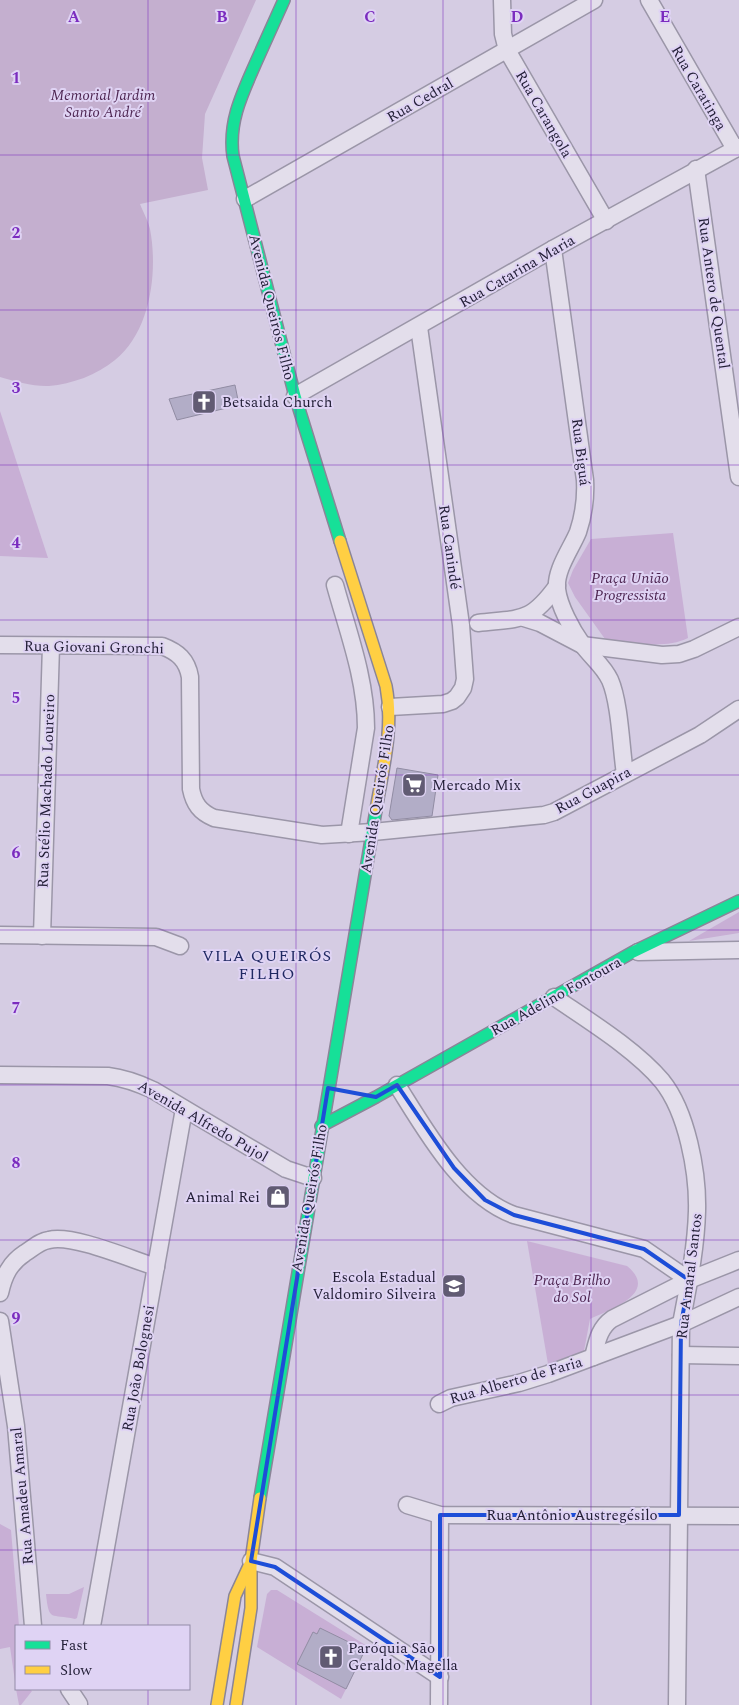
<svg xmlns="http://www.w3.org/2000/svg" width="739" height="1705" font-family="Spectral,serif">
  <rect width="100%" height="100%" fill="#d5cce3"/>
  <g fill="#c8afd5">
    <path d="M0,411L48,558L0,556Z"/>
    <path d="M673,533L688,638C663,650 632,642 605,639L575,597L568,583L573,570L591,539Z"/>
    <path d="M739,912V933L689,941Z"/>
    <path d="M527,1241L627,1266C660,1293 610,1309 590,1319L584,1351L548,1364Z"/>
    <path d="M0,1524L11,1530L19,1626H16V1688L10,1647L0,1649Z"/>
    <path d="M84,1587L77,1618L75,1619C51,1613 49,1623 46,1594H69Z"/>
    <path d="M271,1590H277L367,1646L341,1699L257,1647L267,1594Z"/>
    <path d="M16,1689H30L32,1691L21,1705H19Z"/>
  </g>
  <path fill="#c4afcf" d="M0,0H256L205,114L202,158L208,190L140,204C143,212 148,220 150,229C158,271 151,331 115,360C97,375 72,384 49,386C35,387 14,381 0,377Z"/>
  <g fill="#b2adc7" stroke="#918ca3">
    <path d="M235,385L239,405L177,420L169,399Z"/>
    <path d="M397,768L438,775L432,816L392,820L389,816Z"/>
    <path d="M320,1628L365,1650L346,1689L297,1664L313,1632L317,1634Z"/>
  </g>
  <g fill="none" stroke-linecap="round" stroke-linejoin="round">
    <defs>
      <g id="street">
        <path d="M502,0L503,34L507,50L606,221"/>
        <path d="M649,0L735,149"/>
        <path d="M696,169L739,477"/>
        <path d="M245,199L594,0"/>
        <path d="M553,249L585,480C586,498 584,514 578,532C571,549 555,570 557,589C559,606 572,630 582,644C591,657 603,665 610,680C620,703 621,748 625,774"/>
        <path d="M295,396L553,249L739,147"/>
        <path d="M335,585C348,632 366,679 366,728L349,834"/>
        <path d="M524,618L540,623L582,645L662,655L679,654L694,649L739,627"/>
        <path d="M478,623C521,618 530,623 557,586"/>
        <path d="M0,645L162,646C178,652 187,660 190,677L191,789C194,804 200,812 214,818L322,835L373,832L544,815L554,812L700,735L739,709"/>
        <path d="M390,707L443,704L452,701L457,697L463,688L465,679L461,625L419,327"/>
        <path d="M0,935L156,937L180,946"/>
        <path d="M42,936L51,646"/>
        <path d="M638,952L739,950"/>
        <path d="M554,997C589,1021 635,1049 662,1081C687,1112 698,1172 697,1211C696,1249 688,1287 681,1324L677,1705"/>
        <path d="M0,1075L108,1076C124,1078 138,1083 153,1090L286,1169L313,1178"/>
        <path d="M397,1085C426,1131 462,1196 514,1215L644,1249L689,1280"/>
        <path d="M0,1293C4,1275 10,1263 25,1253C33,1248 40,1241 49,1240C73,1234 130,1259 156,1267"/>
        <path d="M0,1321L16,1426L33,1626"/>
        <path d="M681,1355L739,1356"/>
        <path d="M593,1357C597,1342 599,1328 612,1319L689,1280L739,1260"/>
        <path d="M439,1404L451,1398L519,1383L548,1374L681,1324L739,1297"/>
        <path d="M407,1505L440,1515L739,1516"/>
        <path d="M251,1561L275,1567L440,1677"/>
        <path d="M92,1626L184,1109"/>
        <path d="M69,1689L79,1704"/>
        <path d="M439,1705L440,1515"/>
      </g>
      <g id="fast">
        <path d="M284,0C275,20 266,40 257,60C243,92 228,121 233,156L295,396L340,541"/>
        <path d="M321,1126L376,1097L633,952L739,901"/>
        <path d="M260,1498L376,810"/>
      </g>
      <g id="slow">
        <path d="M340,541L386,686C394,728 383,768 376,810"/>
        <path d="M217,1705L235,1596L249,1566"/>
        <path d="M236,1705L251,1608V1561L260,1498"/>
      </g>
    </defs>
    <use href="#street" stroke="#9b96a8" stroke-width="19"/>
    <use href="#fast" stroke="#8a8598" stroke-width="14"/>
    <use href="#slow" stroke="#8a8598" stroke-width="14"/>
    <use href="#street" stroke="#e3deeb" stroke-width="16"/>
    <use href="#fast" stroke="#16e098" stroke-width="11"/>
    <use href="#slow" stroke="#ffcf43" stroke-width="11"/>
  </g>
  <path fill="none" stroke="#1d4ed8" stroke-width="4" stroke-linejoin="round" d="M397,1085L454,1168L485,1200L514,1215L644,1249L689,1280L681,1324L679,1515H440V1677L275,1567L251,1561L328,1088L376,1097Z"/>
  <path fill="none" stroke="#7b2cbf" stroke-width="1" stroke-opacity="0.55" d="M148,0V1626M296,0V1705M443,0V1705M591,0V1705M0,155H739M0,310H739M0,465H739M0,620H739M0,775H739M0,930H739M0,1085H739M0,1240H739M0,1395H739M0,1550H739M148,1689V1705"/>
  <defs>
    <symbol id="church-square" viewBox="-11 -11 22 22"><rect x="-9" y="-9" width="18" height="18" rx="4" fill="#615b73" stroke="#dfd3f4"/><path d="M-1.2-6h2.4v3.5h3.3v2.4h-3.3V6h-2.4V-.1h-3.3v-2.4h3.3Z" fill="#fff"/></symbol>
    <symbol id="supermarket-square" viewBox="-11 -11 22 22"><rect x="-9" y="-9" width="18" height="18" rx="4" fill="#615b73" stroke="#dfd3f4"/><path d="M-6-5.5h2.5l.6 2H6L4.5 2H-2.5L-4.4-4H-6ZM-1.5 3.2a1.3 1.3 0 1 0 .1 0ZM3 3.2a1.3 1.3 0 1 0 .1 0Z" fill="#fff"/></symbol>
    <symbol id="shop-square" viewBox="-11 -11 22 22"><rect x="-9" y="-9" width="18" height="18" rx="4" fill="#615b73" stroke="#dfd3f4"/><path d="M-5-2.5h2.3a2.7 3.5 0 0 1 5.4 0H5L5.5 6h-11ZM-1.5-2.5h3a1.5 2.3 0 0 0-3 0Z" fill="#fff"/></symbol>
    <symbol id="school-square" viewBox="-11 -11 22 22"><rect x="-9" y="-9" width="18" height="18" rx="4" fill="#615b73" stroke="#dfd3f4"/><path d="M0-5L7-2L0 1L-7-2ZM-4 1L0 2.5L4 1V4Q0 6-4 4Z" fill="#fff"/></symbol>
  </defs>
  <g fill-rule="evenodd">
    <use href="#church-square" x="190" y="388" width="28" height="28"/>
    <use href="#supermarket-square" x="400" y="771" width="28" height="28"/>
    <use href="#shop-square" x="264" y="1183" width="28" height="28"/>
    <use href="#school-square" x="440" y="1272" width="28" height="28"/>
    <use href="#church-square" x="317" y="1643" width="28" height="28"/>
  </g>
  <g text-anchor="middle" stroke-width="4" stroke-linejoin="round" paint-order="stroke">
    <g font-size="15" fill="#221e36" stroke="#dfd3f4">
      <text transform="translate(699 88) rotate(60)" y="5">Rua Caratinga</text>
      <text transform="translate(420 100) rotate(-30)" y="5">Rua Cedral</text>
      <text transform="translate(544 114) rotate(60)" y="5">Rua Carangola</text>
      <text transform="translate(517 271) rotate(-30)" y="5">Rua Catarina Maria</text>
      <text transform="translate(714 293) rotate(82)" y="5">Rua Antero de Quental</text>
      <text transform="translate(272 307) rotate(76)" y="5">Avenida Queirós Filho</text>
      <text transform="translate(581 452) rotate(83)" y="5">Rua Biguá</text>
      <text transform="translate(450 547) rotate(82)" y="5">Rua Canindé</text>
      <text transform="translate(94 647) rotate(1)" y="5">Rua Giovani Gronchi</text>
      <text transform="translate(593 790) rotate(-28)" y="5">Rua Guapira</text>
      <text transform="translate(46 791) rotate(-88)" y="5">Rua Stélio Machado Loureiro</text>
      <text transform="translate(377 799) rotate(-81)" y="5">Avenida Queirós Filho</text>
      <text transform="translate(556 996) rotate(-29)" y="5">Rua Adelino Fontoura</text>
      <text transform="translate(203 1121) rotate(30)" y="5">Avenida Alfredo Pujol</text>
      <text transform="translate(309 1198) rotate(-80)" y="5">Avenida Queirós Filho</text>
      <text transform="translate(689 1276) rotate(-83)" y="5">Rua Amaral Santos</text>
      <text transform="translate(138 1368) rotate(-80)" y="5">Rua João Bolognesi</text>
      <text transform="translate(516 1380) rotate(-16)" y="5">Rua Alberto de Faria</text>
      <text transform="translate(22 1496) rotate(-95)" y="5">Rua Amadeu Amaral</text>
      <text x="572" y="1520">Rua Antônio Austregésilo</text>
    </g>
    <g font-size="15" font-style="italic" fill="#4e2652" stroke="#dfd3f4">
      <text x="103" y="100">Memorial Jardim<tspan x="103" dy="17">Santo André</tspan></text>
      <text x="630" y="583">Praça União<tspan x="630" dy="17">Progressista</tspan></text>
      <text x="572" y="1285">Praça Brilho<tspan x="572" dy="17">do Sol</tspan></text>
    </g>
    <g font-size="15" fill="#221e36" stroke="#dfd3f4" text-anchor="start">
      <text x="222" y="407">Betsaida Church</text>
      <text x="432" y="790">Mercado Mix</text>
      <text x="260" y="1202" text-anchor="end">Animal Rei</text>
      <text x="436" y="1282" text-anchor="end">Escola Estadual<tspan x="436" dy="17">Valdomiro Silveira</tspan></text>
      <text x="348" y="1653">Paróquia São<tspan x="348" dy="17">Geraldo Magella</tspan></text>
    </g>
    <g font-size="16" letter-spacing="1" fill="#1f2861" stroke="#dfd3f4">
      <text x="267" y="961">VILA QUEIRÓS<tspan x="267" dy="18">FILHO</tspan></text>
    </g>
  </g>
  <g font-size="16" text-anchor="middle" font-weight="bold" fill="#7b2cbf" stroke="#dfd3f4" stroke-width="4" stroke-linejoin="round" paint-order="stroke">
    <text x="74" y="22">A</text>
    <text x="222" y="22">B</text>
    <text x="370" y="22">C</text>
    <text x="517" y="22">D</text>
    <text x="665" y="22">E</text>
    <text x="16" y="83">1</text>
    <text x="16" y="238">2</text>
    <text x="16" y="393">3</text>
    <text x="16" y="548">4</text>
    <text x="16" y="703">5</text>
    <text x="16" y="858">6</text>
    <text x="16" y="1013">7</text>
    <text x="16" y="1168">8</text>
    <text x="16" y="1323">9</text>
  </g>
  <rect x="15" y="1625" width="175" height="65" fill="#dfd3f4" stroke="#938ba8"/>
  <rect x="25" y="1641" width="25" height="8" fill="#16e098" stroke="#938ba8"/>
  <text x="60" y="1650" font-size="15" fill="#221e36">Fast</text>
  <rect x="25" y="1666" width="25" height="8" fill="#ffcf43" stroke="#938ba8"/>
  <text x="60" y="1675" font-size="15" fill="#221e36">Slow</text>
</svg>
